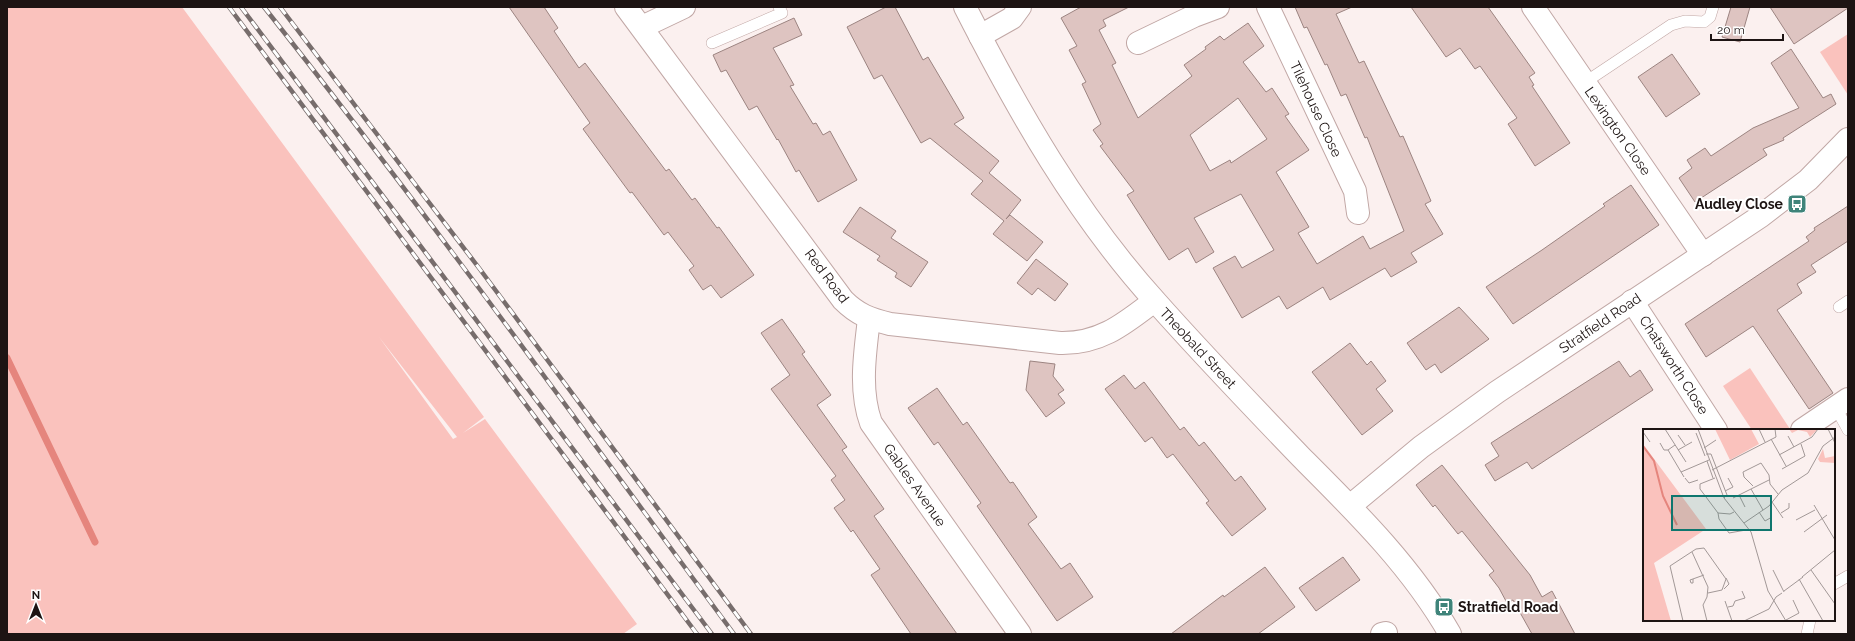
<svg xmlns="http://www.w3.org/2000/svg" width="1855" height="641" font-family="Raleway,sans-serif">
  <rect width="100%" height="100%" fill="#fbf0ef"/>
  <g fill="#fac2bd" fill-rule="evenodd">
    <path d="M7,7H182L484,417L463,433L485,419L637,624L623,634H7ZM379,337L457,437L453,439Z"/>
    <path d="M1848,34V95L1820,52Z"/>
    <path d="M1750,368L1790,429L1789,430H1752L1723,386Z"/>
  </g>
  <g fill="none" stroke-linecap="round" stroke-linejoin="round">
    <path stroke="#e5857d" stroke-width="7" d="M7,358L95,542"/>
  </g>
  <g fill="#dec4c1" stroke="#9c8481" fill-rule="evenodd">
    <path d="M509,7H544L558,28L554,31L579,68L585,63L666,171L669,169L692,200L695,198L717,228L719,227L754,275L721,298L711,285L703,290L689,270L694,266L668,232L664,235L632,192L630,193L583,129L590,123Z"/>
    <path d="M886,7H895L923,60L928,57L964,118L954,124L999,161L989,173L1021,200L1006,219L1010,215L1043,242L1027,261L993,234L1004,221L971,194L983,181L930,138L921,143L882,75L874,79L847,27Z"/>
    <path d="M1081,7H1129L1103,20L1106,26L1099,30L1116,63L1112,65L1138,118L1192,76L1184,65L1206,49L1205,47L1220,36L1224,40L1248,23L1264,46L1243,62L1266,92L1272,88L1289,114L1285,116L1309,150L1276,172L1309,227L1298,233L1317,264L1363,236L1370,249L1404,231L1367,137L1365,138L1346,94L1341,96L1327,64L1325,65L1307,27L1304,28L1295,7H1352L1336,14L1359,63L1364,61L1400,137L1403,136L1431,201L1425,204L1443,234L1411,253L1417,262L1391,277L1385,268L1330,300L1323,287L1287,309L1279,296L1242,318L1213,268L1235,256L1242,268L1274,250L1241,194L1194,218L1214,252L1196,263L1188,248L1169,260L1127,195L1134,191L1100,146L1103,144L1093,130L1101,124L1082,84L1086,82L1069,50L1077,46L1061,18ZM1238,98L1267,139L1231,163L1230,160L1210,171L1190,135Z"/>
    <path d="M1411,7H1488L1535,73L1529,77L1534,85L1532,86L1570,143L1535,166L1508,124L1517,118L1480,66L1475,69L1460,48L1446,57Z"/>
    <path d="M1731,7H1750L1740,42L1722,37Z"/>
    <path d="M1770,7H1848V8L1794,44Z"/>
    <path d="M794,18L802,35L773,48L794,85L790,86L813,124L816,123L823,135L830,131L857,180L818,202L799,170L796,172L778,139L777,140L757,106L749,110L726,70L721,72L713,55Z"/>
    <path d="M1791,49L1823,98L1831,94L1836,104L1783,138L1784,140L1763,149L1767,155L1695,202L1679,178L1692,168L1687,160L1705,148L1711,156L1753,128L1799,108L1771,63Z"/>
    <path d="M1672,54L1700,94L1666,117L1638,77Z"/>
    <path d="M1631,185L1659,225L1513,324L1486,287L1542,250L1605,206L1603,204Z"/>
    <path d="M1848,206V241L1811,265L1816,272L1797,284L1802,293L1777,310L1833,393L1809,409L1753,326L1706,357L1685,324L1809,241L1806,237L1815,230L1814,228Z"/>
    <path d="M860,207L896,231L891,238L928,262L911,287L895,277L897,273L877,260L880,256L843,232Z"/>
    <path d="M1036,259L1068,284L1055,301L1038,288L1032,295L1017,283Z"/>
    <path d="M1459,307L1489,339L1441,373L1435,364L1426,370L1407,343Z"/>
    <path d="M782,319L805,352L802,354L831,395L817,405L847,447L842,450L884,509L874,516L957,634H911L871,575L880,569L853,530L851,532L834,508L845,500L831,480L836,476L771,389L790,375L761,333Z"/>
    <path d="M1350,343L1367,365L1371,361L1386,381L1376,389L1393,411L1362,435L1312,372Z"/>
    <path d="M1030,361L1055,364L1053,376L1064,390L1058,394L1065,403L1046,417L1026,390Z"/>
    <path d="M1619,361L1630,377L1640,370L1653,390L1532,469L1527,462L1495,481L1485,465L1499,456L1491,443Z"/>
    <path d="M1124,375L1135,389L1144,382L1180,430L1184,427L1199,446L1204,442L1235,481L1241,476L1266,509L1232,536L1206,503L1209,501L1173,454L1167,458L1152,437L1145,442L1105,389Z"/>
    <path d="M937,388L963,425L967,422L1010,483L1013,482L1037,517L1028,524L1061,569L1070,563L1093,597L1057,621L977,506L981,503L938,442L934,445L908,408Z"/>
    <path d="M1442,465L1530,575L1542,597L1552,591L1575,634H1532L1513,600L1507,603L1499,588L1489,575L1494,571L1462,531L1458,534L1435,505L1433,507L1416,485Z"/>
    <path d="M1343,557L1360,580L1316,611L1299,588Z"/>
    <path d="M1265,567L1295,607L1258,634H1171L1223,595L1224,597Z"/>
  </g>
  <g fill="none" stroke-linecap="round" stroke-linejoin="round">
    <defs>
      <g id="service">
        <path d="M712,43L782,13L779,7"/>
        <path d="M1584,83L1671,25L1685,21L1704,22L1710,17L1713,7"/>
        <path d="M1839,307L1848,301"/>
        <path d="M1836,408L1848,430"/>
        <path d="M1834,584L1848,576"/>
        <path d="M1807,634L1810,620"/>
      </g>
      <g id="minor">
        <path d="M626,7L843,300C858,315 870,319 890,324L1060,343C1100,344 1124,324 1154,301"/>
        <path d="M1268,7L1355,191L1358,213"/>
        <path d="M1533,7L1703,255"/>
        <path d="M642,27L684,7"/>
        <path d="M980,36L1012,18L1020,7"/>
        <path d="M1138,43L1194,16L1218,7"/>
        <path d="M1632,301L1716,430"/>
        <path d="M869,319C865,353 859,390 871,423L1020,634"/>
        <path d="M1802,430L1848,399"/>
        <path d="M1350,506L1421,447L1497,392L1761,216L1808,180L1848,139"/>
        <path d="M1382,634L1386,633"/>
      </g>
      <path id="tertiary" d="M965,7C1018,111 1077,215 1156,302C1203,355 1252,406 1301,457C1355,511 1412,567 1450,634"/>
    </defs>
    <use href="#service" stroke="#c1a7a5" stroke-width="12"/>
    <use href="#minor" stroke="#c1a7a5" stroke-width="24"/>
    <use href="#tertiary" stroke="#c1a7a5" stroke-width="24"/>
    <use href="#service" stroke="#fff" stroke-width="11"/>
    <use href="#minor" stroke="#fff" stroke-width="22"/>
    <use href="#tertiary" stroke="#fff" stroke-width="22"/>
    <defs>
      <g id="rail">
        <path d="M229,7L697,634"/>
        <path d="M241,7L712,634"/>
        <path d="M264,7C426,212 579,424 734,634"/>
        <path d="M280,7L479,268L751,634"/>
      </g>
    </defs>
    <use href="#rail" stroke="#776d6c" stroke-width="4.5"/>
    <use href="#rail" stroke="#fff" stroke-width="3" stroke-dasharray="9" stroke-linecap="butt"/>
  </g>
  <defs>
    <symbol id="bus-square" viewBox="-11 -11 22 22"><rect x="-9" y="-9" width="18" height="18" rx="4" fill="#3f847a" stroke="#fff"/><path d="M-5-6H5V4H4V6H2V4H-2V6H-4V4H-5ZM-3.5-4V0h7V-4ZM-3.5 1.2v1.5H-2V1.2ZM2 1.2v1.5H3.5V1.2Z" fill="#fff"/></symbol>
  </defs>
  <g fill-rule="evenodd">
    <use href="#bus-square" x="1786" y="193" width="22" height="22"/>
    <use href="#bus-square" x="1433" y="596" width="22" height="22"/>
  </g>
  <g text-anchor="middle" stroke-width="4" stroke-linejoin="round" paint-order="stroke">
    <g font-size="14" fill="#1d1413" stroke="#fff">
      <text transform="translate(1316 109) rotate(65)" y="5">Tilehouse Close</text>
      <text transform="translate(1618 131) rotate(55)" y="5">Lexington Close</text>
      <text transform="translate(827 276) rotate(53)" y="5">Red Road</text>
      <text transform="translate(1600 323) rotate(-34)" y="5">Stratfield Road</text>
      <text transform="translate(1198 348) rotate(47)" y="5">Theobald Street</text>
      <text transform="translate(1674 365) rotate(57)" y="5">Chatsworth Close</text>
      <text transform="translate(915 485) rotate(55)" y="5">Gables Avenue</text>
    </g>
    <g font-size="14" font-weight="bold" fill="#1d1413" stroke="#fff" text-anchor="end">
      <text x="1783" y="209">Audley Close</text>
      <text x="1458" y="612" text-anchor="start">Stratfield Road</text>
    </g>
  </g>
  <g transform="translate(1643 429)">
    <rect width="192" height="192" fill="#fbf0ef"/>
    <path d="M72,0H108L116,15L87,31ZM146,0H175L167,8L164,3L155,1L149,4ZM0,15L63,100L11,134L28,192H0ZM180,20L182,29L192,27V34L177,33L175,30Z" fill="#fac2bd"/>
    <path fill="none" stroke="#e5857d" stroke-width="2" d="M0,17L11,32L20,67L34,96"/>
    <path fill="none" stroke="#a29897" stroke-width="1" d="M22,0L43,33M55,0L81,69L108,103L125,162L143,192M116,0L122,13M185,0L192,14M0,3L7,13M53,4L62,27M35,6L42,16M145,7L151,18M128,10L143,37M17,14L21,21H25M32,16L25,21L41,48M61,19L73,11M35,21L49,13M63,25H68L84,66L81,69M136,26L169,8L175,0M64,32L70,49M139,40L162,27L158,15M69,41L133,8L132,0M38,43L66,31M42,49L46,54L55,51M72,49L57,55V60L75,84L87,85L91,83M110,57L101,48L100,43L118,34L126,46L127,55L135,65M108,60L120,81M82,62L90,58L85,49M96,66L102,78M90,69L126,51M129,73L140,89M171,76L192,111M116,83L122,92L129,88M75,84L76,90L86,104L103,101M138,84L146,79V74M153,91L172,81M101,94L126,77L139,61L165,44L180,17L192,8M161,103L184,86M49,123L65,158L64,168L60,176L64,192M130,141L141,163M168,141L192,175M159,148L192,121M50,150V154H48L47,151L61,146M156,150L180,192M81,160L86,155L83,149M141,162L160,148M82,172L89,192M85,178L90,177L92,172L102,169L99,162M143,191L156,184L150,171M40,192L27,137L53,120L61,119L83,150L79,161L65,164M101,192L126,180L133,168L139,164"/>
    <path fill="#0f766e" fill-opacity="0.15" stroke="#0f766e" stroke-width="2" d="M29,67H128V101H29Z"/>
    <rect width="192" height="192" fill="none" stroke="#1d1413" stroke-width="2"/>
  </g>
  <rect width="1855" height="641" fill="none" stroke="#1d1413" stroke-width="16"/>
  <g transform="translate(36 605)" stroke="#ffffff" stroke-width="3" paint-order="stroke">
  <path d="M0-3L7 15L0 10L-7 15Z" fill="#1d1413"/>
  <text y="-6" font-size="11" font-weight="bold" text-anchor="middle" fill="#1d1413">N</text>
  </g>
  <path d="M1711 34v6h72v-6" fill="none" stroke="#1d1413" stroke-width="2"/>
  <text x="1717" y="34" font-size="12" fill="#1d1413" stroke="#ffffff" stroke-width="3" paint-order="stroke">20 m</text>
</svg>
